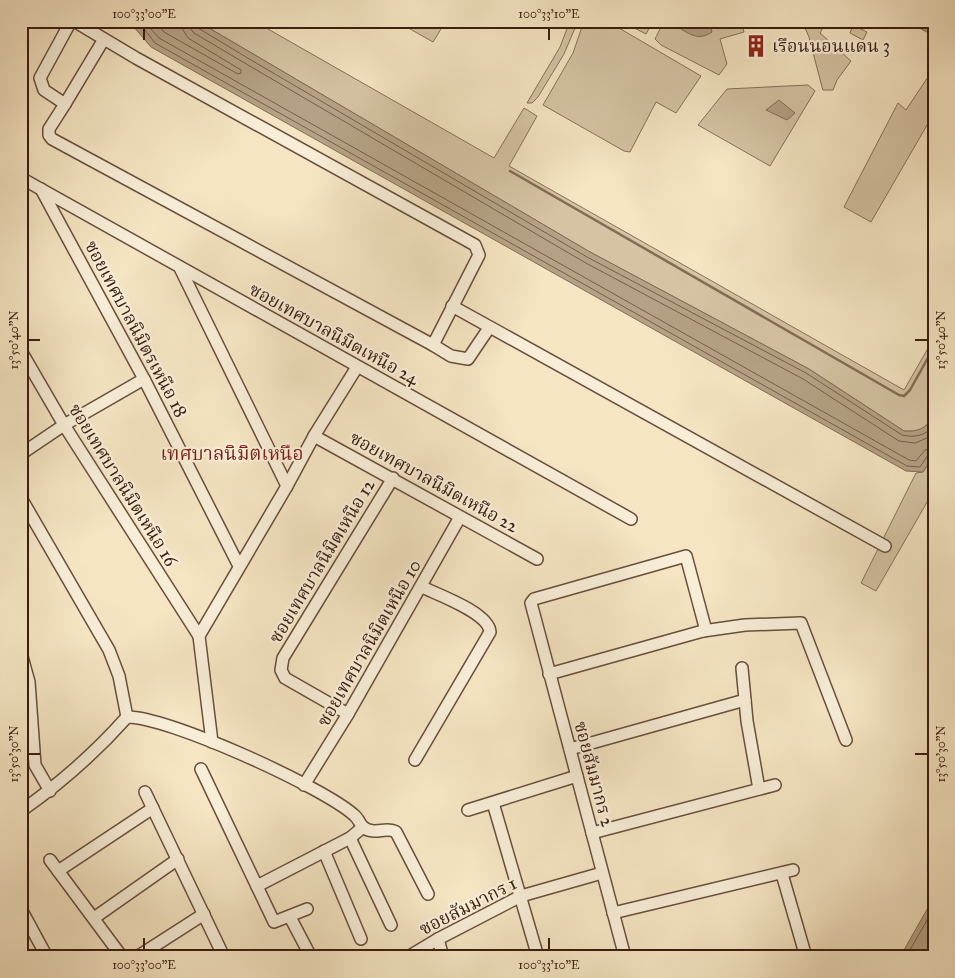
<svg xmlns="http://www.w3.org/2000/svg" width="955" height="978" font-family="'IM FELL Great Primer','Noto Serif Thai',serif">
  <rect width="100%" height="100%" fill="#f5e5c3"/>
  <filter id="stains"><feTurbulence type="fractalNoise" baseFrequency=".004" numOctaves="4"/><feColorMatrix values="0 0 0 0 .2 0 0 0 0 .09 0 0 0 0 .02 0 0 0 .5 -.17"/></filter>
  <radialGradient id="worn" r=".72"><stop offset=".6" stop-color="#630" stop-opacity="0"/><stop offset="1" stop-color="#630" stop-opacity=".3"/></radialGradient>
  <g fill="#d5c3a4" stroke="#877059">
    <path d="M197,21H254L494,158L524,108L537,116L509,166L904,390L934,338V403L930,410L933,418C925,429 917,432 904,431L809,369L590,252Z"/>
    <path d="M396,21H446L433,42Z"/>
    <path d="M570,21H578L564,54L538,97L532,103H527L560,47Z"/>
    <path d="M584,21H607L701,76L676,113L656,102L630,152L624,151L543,105L573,53Z"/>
    <path d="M621,21H653L646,34Z"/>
    <path d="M664,21H741L744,32L720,39L727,64L719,75L661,45L655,39Z"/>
    <path d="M802,21H814L824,26L820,33L851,61L837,80L833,90H823L822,87L809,37Z"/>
    <path d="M853,25L867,32L863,40L850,33Z"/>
    <path d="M934,68V113L871,222L844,207L898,103L906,110Z"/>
    <path d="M808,85L815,91L770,166L698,125L727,89Z"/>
    <path d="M934,455V490L876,591L861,583L916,473L923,472Z"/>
  </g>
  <g fill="#b5a185" stroke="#836c55">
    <path d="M133,21H197L590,252L809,369L904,431C917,432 925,429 933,418L930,410L934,403V455L923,472L906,471L151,47L133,26Z"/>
    <path d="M681,21H709L712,32C700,40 692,36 681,29Z"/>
    <path d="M921,21H934V36L921,29Z"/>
    <path d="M779,100L795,113L787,120L766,110Z"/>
    <path d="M934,897V950L930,957H900Z"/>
  </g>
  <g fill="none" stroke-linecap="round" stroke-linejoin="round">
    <g stroke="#775e4a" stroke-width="1">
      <path d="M138,21L155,43L907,466L920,467L928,455L934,453"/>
      <path d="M144,21L159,38L909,460L916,461L925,450L934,447"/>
      <path d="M154,21L164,32L238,74L241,73V70L188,38L183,30L181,21"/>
      <path d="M189,21L190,28L194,33L248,65L584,262L803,379L899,441L915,443L934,435"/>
      <path d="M195,21L198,28L251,60L587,257L806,373L902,435C914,438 926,436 934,425"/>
      <path d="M906,957L934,908"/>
    </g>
    <path stroke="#836c55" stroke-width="2.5" d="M510,171L899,395L904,396L910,390L934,347"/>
    <defs>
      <g id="minor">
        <path d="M71,21L40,78L44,90L65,104L49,129V135L52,139L433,345L479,255L475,245L136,58L74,21"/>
        <path d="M65,104L104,39"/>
        <path d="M21,178L631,519"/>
        <path d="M41,189L144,379L239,566"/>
        <path d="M180,268L287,486"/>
        <path d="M452,306L885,546"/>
        <path d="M433,345L451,356L468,359L489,328"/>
        <path d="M21,351L64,425L199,636"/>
        <path d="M314,436L537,559"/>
        <path d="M21,454L64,425L144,379"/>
        <path d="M21,498L109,650L119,676L127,717"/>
        <path d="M21,653L29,682L35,765L50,791"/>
        <path d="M742,668L747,721L759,789"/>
        <path d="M549,674L703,631L745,625L801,623L846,740"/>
        <path d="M348,714L285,678L281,670L283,658L393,478"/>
        <path d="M212,742L199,636L287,486L314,436L357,367"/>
        <path d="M570,749L745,700"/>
        <path d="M415,760L490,632C489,613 439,595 422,587"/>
        <path d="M201,769L274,922L307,909"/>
        <path d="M304,785L348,714L460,517"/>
        <path d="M145,792L224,957"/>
        <path d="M493,803L538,957"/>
        <path d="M468,810L577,776"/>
        <path d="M21,811C61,783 95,753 127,717C167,716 323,787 354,815C358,818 360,824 363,827C374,836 386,826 396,832L428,894"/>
        <path d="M592,833L775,785"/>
        <path d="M350,838L391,925"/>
        <path d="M324,851L361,939"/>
        <path d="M50,860L122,957"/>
        <path d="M58,871L153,808"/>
        <path d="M782,874L806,957"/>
        <path d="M257,886L350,838L363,827"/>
        <path d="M21,909L47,957"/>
        <path d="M613,913L793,870"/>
        <path d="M290,917L311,957"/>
        <path d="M94,918L178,859"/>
        <path d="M438,939L443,957"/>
        <path d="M137,957L204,914"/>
        <path d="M408,957L438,939L521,896L602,873"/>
        <path d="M625,957L531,603L534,599L686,556L705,627L703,631"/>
      </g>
    </defs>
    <use href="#minor" stroke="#684e3b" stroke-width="14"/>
    <use href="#minor" stroke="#f8eed8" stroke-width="11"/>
  </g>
  <path fill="none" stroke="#391c0e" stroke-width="2" d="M144,28V40M549,28V40M28,340H40M915,340H928M28,754H40M915,754H928M144,938V950M549,938V950"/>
  <defs>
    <symbol id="building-bare" viewBox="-9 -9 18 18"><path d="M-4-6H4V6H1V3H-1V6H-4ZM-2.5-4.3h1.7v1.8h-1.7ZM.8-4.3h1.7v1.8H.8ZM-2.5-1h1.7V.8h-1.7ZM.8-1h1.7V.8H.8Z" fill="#8f2418" stroke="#f8eed8" stroke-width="2.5" paint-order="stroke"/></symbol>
  </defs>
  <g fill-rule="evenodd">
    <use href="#building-bare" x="740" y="30" width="32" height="32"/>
  </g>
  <g text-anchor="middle" stroke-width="4.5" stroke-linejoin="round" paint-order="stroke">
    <g font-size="18" fill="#391c0e" stroke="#f8eed8" text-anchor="start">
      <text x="772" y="52">เรือนนอนแดน 3</text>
    </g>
    <g font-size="18" fill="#391c0e" stroke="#f8eed8">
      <text transform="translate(136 329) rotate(62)" y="6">ซอยเทศบาลนิมิตรเหนือ 18</text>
      <text transform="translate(334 334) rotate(29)" y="6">ซอยเทศบาลนิมิตเหนือ 24</text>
      <text transform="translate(434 482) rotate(29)" y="6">ซอยเทศบาลนิมิตเหนือ 22</text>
      <text transform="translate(123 485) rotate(58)" y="6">ซอยเทศบาลนิมิตเหนือ 16</text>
      <text transform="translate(322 561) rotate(-59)" y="6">ซอยเทศบาลนิมิตเหนือ 12</text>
      <text transform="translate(369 643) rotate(-60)" y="6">ซอยเทศบาลนิมิตเหนือ 10</text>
      <text transform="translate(594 774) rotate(75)" y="6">ซอยสัมมากร 2</text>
      <text transform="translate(468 906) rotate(-27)" y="6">ซอยสัมมากร 1</text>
    </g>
    <g font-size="19" fill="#7a1f14" stroke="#f8eed8">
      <text x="232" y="460">เทศบาลนิมิตเหนือ</text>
    </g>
  </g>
  <rect width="955" height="978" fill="none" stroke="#f5e5c3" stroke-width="55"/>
  <rect x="28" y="28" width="900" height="922" fill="none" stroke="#391c0e" stroke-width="2"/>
  <g font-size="12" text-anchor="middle" fill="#391c0e">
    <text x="144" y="18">100°33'00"E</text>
    <text x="549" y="18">100°33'10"E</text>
    <text transform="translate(14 340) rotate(-90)" y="4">13°50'40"N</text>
    <text transform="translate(941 340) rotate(-90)" y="4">13°50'40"N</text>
    <text transform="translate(14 754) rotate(-90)" y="4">13°50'30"N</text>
    <text transform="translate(941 754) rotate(-90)" y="4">13°50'30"N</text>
    <text x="144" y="969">100°33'00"E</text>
    <text x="549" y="969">100°33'10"E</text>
  </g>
  <rect width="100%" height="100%" filter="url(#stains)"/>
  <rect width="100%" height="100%" fill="url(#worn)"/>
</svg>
